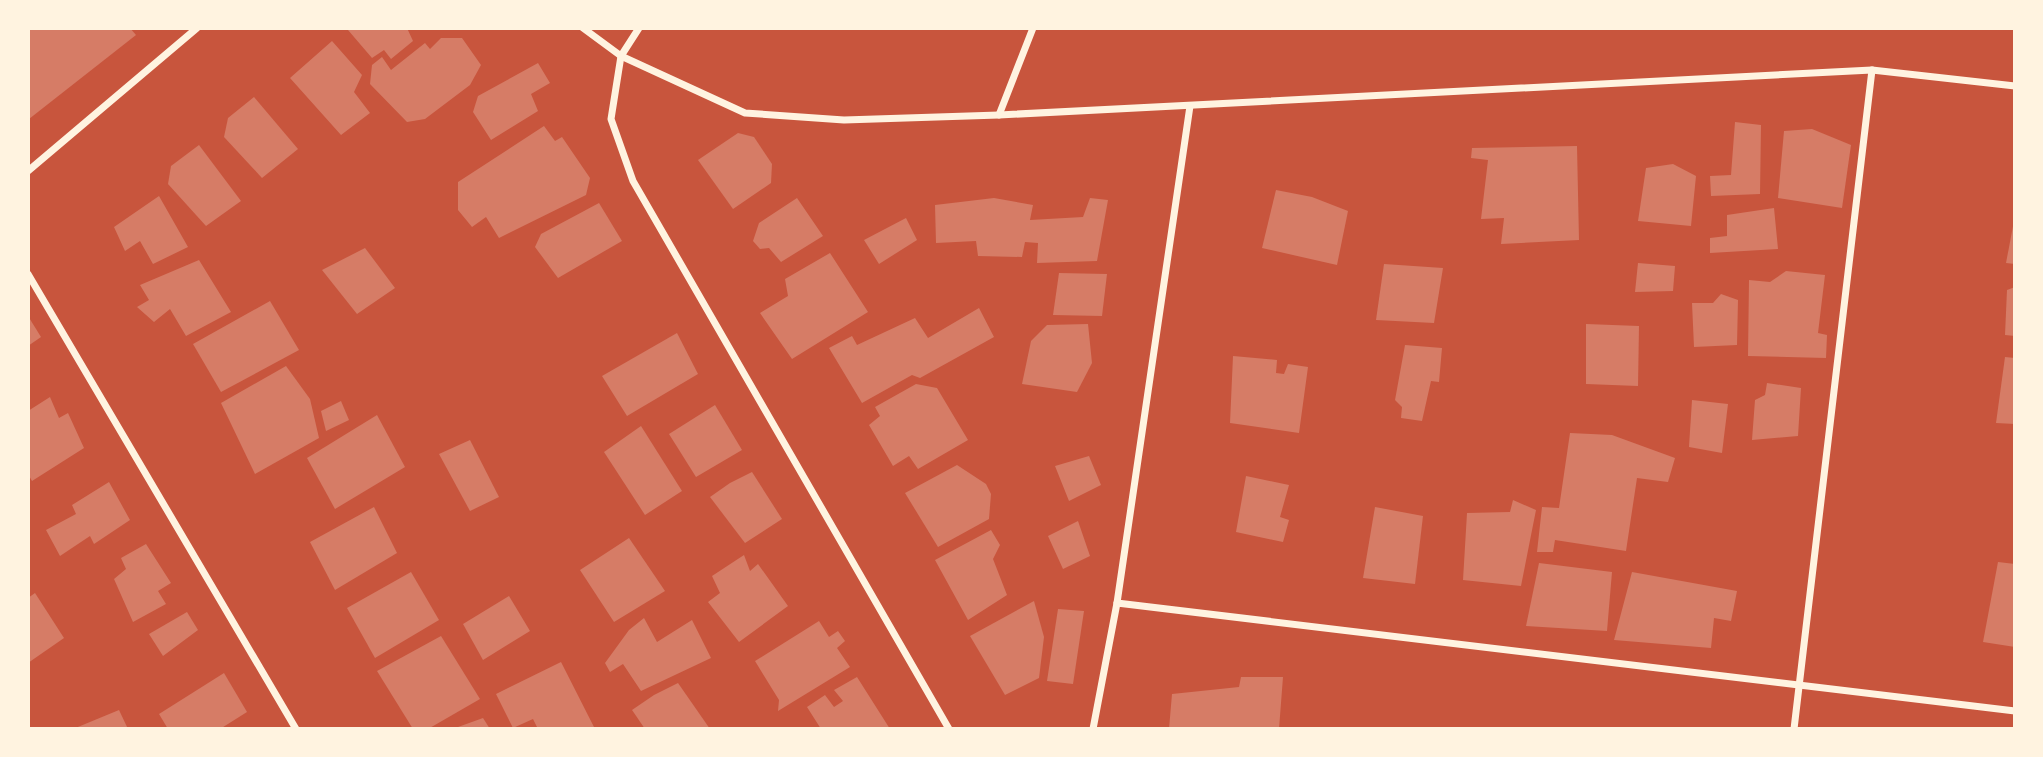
<svg xmlns="http://www.w3.org/2000/svg" width="2043" height="757" viewBox="0 0 2043 757" font-family="'Roboto Condensed',sans-serif">
  <rect width="100%" height="100%" fill="#c8553d"/>
  <g fill="#d67c66">
    <path d="M28,28H130L136,35L29,119Z"/>
    <path d="M351,28H407L413,41L391,59L384,50L372,58L348,30Z"/>
    <path d="M441,38H462L481,65L470,85L425,119L407,122L370,84L372,65L382,57L391,70L425,43L430,49Z"/>
    <path d="M332,41L362,75L354,92L370,113L341,135L290,78Z"/>
    <path d="M538,63L550,83L531,94L538,111L491,140L473,112L478,96Z"/>
    <path d="M254,97L298,149L262,178L224,137L228,118Z"/>
    <path d="M1735,122L1761,125L1760,194L1711,196L1710,176L1731,175Z"/>
    <path d="M544,126L555,141L562,137L590,178L586,195L499,238L486,217L472,227L458,210V182Z"/>
    <path d="M1812,129L1851,145L1842,208L1778,198L1784,131Z"/>
    <path d="M738,133L754,137L772,164L771,183L733,209L698,160Z"/>
    <path d="M199,145L241,201L206,226L168,184L171,166Z"/>
    <path d="M1577,146L1579,240L1501,244L1504,218L1481,219L1488,160L1471,158L1472,148Z"/>
    <path d="M1673,164L1696,176L1691,226L1638,221L1646,168Z"/>
    <path d="M1276,190L1312,197L1348,211L1337,265L1262,248Z"/>
    <path d="M159,196L188,247L153,264L140,241L125,251L114,227Z"/>
    <path d="M797,198L823,236L781,262L769,248L760,249L753,241L759,223Z"/>
    <path d="M994,198L1033,205L1030,220L1083,217L1090,198L1108,200L1097,261L1037,263L1038,243L1025,242L1022,257L978,256L976,241L936,243L935,205Z"/>
    <path d="M599,203L622,241L558,278L535,247L541,234Z"/>
    <path d="M1774,208L1778,249L1710,253V238L1727,236V215Z"/>
    <path d="M906,218L917,240L879,264L864,240Z"/>
    <path d="M2014,221H2015V264L2006,263Z"/>
    <path d="M365,248L395,288L357,314L322,270Z"/>
    <path d="M830,253L868,312L792,359L760,313L788,296L785,279Z"/>
    <path d="M199,260L231,312L186,336L170,309L154,322L137,307L149,300L140,285Z"/>
    <path d="M1638,263L1675,266L1673,291L1635,292Z"/>
    <path d="M1384,264L1443,268L1434,323L1376,320Z"/>
    <path d="M1786,271L1825,275L1818,333L1827,335L1826,358L1748,356L1749,280L1770,282Z"/>
    <path d="M1059,273L1107,274L1102,316L1053,315Z"/>
    <path d="M2015,287V336L2005,335L2007,290Z"/>
    <path d="M1721,294L1738,300L1737,345L1694,347L1692,303H1713Z"/>
    <path d="M270,301L299,350L221,392L193,344Z"/>
    <path d="M979,308L994,337L920,378L912,375L862,403L829,348L852,336L857,345L915,318L928,338Z"/>
    <path d="M28,316L41,337L28,346Z"/>
    <path d="M1088,324L1092,363L1077,392L1022,384L1031,341L1047,325Z"/>
    <path d="M1586,324L1639,326L1638,386L1586,384Z"/>
    <path d="M677,333L698,374L627,416L602,376Z"/>
    <path d="M1405,345L1442,348L1439,382L1431,381L1422,421L1401,418L1402,407L1395,400Z"/>
    <path d="M1233,356L1277,360L1276,373L1284,374L1288,364L1308,367L1299,433L1230,423Z"/>
    <path d="M2005,357L2015,358V424L1996,423Z"/>
    <path d="M286,366L310,399L319,438L255,474L221,403Z"/>
    <path d="M1767,383L1801,388L1798,436L1752,440L1755,400L1765,395Z"/>
    <path d="M916,384L937,388L968,440L918,469L909,456L893,466L869,425L880,416L875,407Z"/>
    <path d="M50,397L59,418L68,413L84,448L32,481L28,474V411Z"/>
    <path d="M1692,400L1728,404L1722,453L1689,447Z"/>
    <path d="M341,401L349,420L326,431L321,411Z"/>
    <path d="M715,405L742,450L696,477L669,434Z"/>
    <path d="M377,415L405,467L335,509L307,458Z"/>
    <path d="M641,426L682,491L645,515L604,452Z"/>
    <path d="M1570,433L1612,435L1675,458L1668,482L1637,478L1626,551L1555,540L1553,552H1537L1542,507L1559,508Z"/>
    <path d="M470,440L499,497L470,511L439,454Z"/>
    <path d="M1089,456L1101,485L1069,501L1055,466Z"/>
    <path d="M957,465L986,484L991,494L989,519L938,547L905,493Z"/>
    <path d="M752,472L782,519L745,543L710,497L730,483Z"/>
    <path d="M1246,476L1289,485L1280,517L1289,520L1283,542L1236,532Z"/>
    <path d="M109,482L130,520L94,544L90,536L60,556L46,530L76,514L72,505Z"/>
    <path d="M1513,500L1536,510L1521,586L1463,580L1467,513L1510,512Z"/>
    <path d="M374,507L397,553L335,590L310,542Z"/>
    <path d="M1375,507L1423,516L1415,584L1363,578Z"/>
    <path d="M1078,521L1090,556L1063,569L1048,536Z"/>
    <path d="M991,530L1000,545L993,559L1007,595L968,620L935,560Z"/>
    <path d="M629,538L665,591L614,622L580,570Z"/>
    <path d="M146,544L171,583L158,591L166,604L133,622L114,579L126,569L121,558Z"/>
    <path d="M744,555L750,571L758,564L788,606L739,642L708,602L720,593L712,576Z"/>
    <path d="M1998,562L2015,564V647L1983,642Z"/>
    <path d="M1539,563L1612,572L1607,631L1526,626Z"/>
    <path d="M411,572L439,620L375,658L347,608Z"/>
    <path d="M1632,572L1737,591L1731,621L1714,618L1711,648L1614,640Z"/>
    <path d="M35,593L64,638L28,663V598Z"/>
    <path d="M509,596L530,631L483,660L463,624Z"/>
    <path d="M1034,601L1044,637L1039,678L1005,695L970,636Z"/>
    <path d="M1058,609L1084,611L1073,684L1047,681Z"/>
    <path d="M187,612L198,630L163,656L149,634Z"/>
    <path d="M644,618L657,642L692,620L711,658L641,691L623,664L610,672L605,663L629,630Z"/>
    <path d="M819,621L829,637L838,631L845,641L837,648L850,667L778,711L779,700L755,661Z"/>
    <path d="M441,636L480,699L428,729H413L377,671Z"/>
    <path d="M561,662L595,729H538L533,719L513,728L496,694Z"/>
    <path d="M224,673L247,712L220,729H168L159,714Z"/>
    <path d="M857,677L890,729H821L807,707L825,695L834,707L843,701L834,690Z"/>
    <path d="M1241,677H1283L1279,729H1169L1172,694L1239,687Z"/>
    <path d="M678,683L710,729H645L632,710L654,695Z"/>
    <path d="M119,710L128,729H73Z"/>
    <path d="M483,718L490,729H453L458,727Z"/>
  </g>
  <g fill="none" stroke-linecap="round" stroke-linejoin="round">
    <g stroke="#fff3e0" stroke-width="7">
      <path d="M583,28L621,56L745,113L844,120L999,115L1872,70L2015,86"/>
      <path d="M639,28L621,56L611,119L633,181L949,729"/>
      <path d="M999,115L1033,28"/>
      <path d="M28,171L197,28"/>
      <path d="M28,274L296,729"/>
      <path d="M1117,603L2015,711"/>
      <path d="M1093,729L1117,603L1190,106"/>
      <path d="M1794,729L1872,70"/>
    </g>
  </g>
  <rect width="2043" height="757" fill="none" stroke="#fff3e0" stroke-width="60"/>
</svg>
